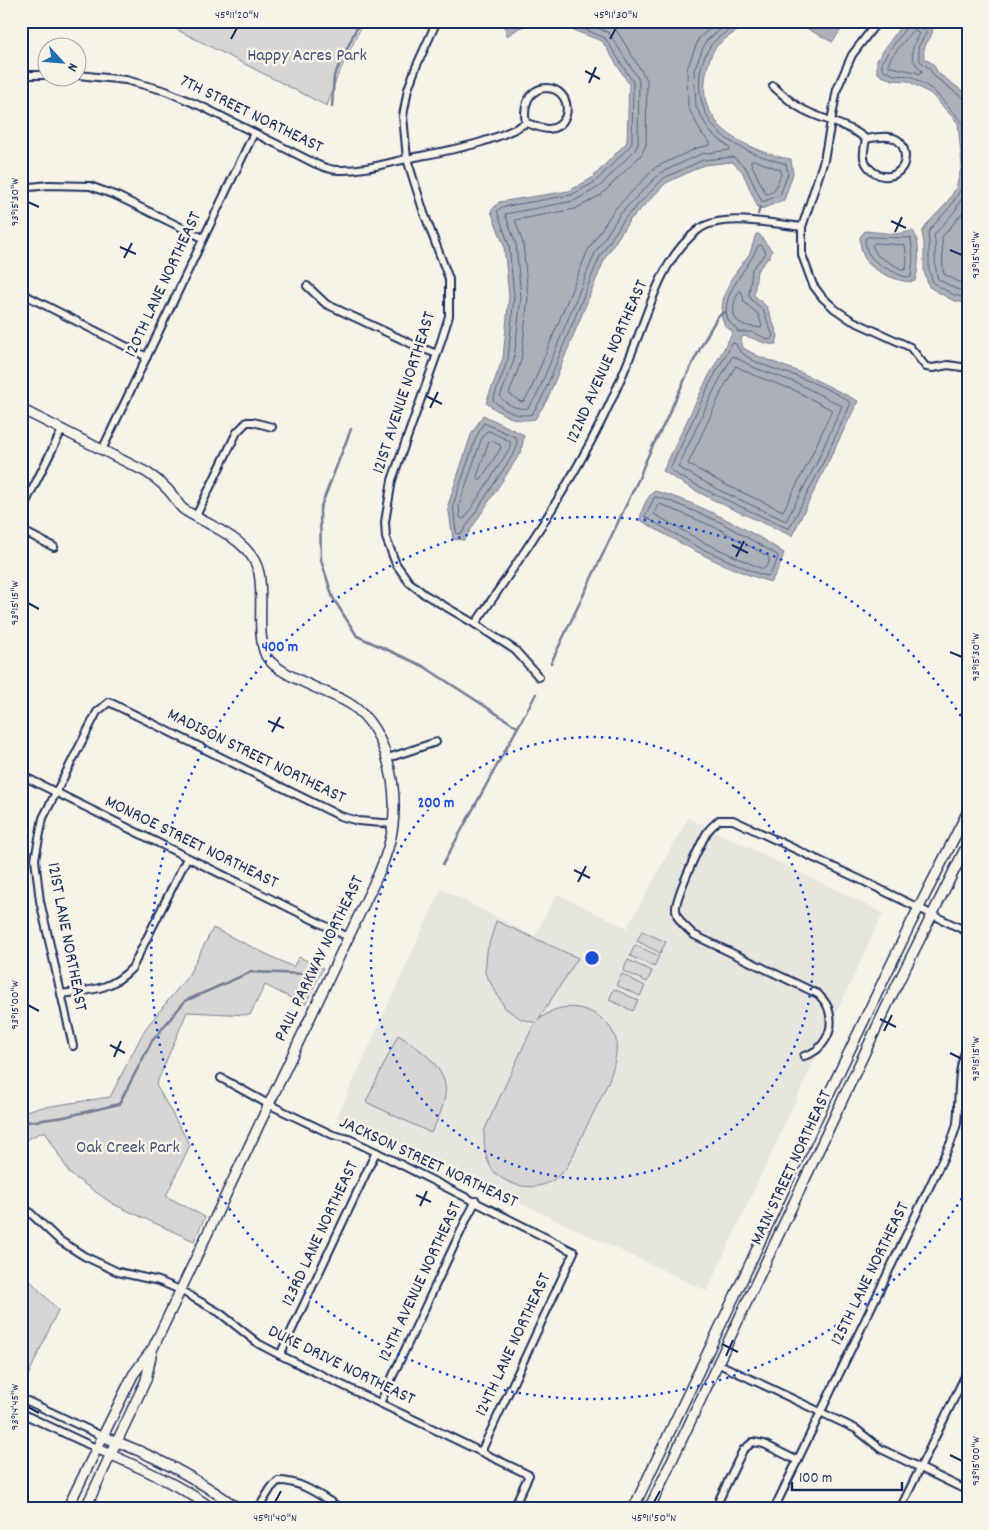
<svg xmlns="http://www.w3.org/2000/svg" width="989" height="1530" viewBox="0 0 989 1530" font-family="Dekko,sans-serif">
  <rect width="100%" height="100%" fill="#f7f3e8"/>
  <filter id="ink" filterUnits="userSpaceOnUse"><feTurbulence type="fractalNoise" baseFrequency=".02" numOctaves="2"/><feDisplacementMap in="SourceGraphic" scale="10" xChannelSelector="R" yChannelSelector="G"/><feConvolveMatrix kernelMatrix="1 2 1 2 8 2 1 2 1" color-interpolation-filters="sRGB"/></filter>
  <g filter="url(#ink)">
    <path fill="#e6e5de" d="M688,818L883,913L707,1291L337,1117L441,889L534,936L557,894L627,928Z"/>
    <g fill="#d7d6d4" stroke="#798299">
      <path d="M160,21H364L337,77L327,106Z"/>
      <path d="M496,921L578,958L538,1020C543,1017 549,1012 554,1010C578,1001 609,1015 616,1040C617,1045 616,1054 615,1059C612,1081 590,1118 580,1140C576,1148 572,1159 567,1167C564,1171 557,1177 553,1180C540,1189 522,1188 509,1182C486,1172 484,1154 484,1131L532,1028L536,1023L521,1019L505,1008L485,973L487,951Z"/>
      <path d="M213,928L293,967L299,957L323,968L305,1005L265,985L250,1015L187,1012L156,1085L190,1145L166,1196L205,1217L194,1241L113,1204L70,1174L45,1131L21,1142V1113L32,1109L110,1097L145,1029L188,976Z"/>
      <path d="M642,931L666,942L660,953L637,941Z"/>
      <path d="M635,945L659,956L654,967L630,956Z"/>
      <path d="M628,960L652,971L647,982L623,971Z"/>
      <path d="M622,974L645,986L640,996L616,985Z"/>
      <path d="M614,989L638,1000L633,1011L609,1000Z"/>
      <path d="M398,1035C418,1047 450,1069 445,1096C443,1109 437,1121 431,1133L366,1102Z"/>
      <path d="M21,1271L58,1310L21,1391Z"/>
    </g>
    <g fill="#acb0b9" stroke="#727c95">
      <path d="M503,21H760C744,27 729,34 717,46C707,56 702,88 706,102C707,108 715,120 719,125C734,142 768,156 791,159L793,174L784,200L759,210L742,171L732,162L704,165L666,183L629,221L605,258L547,400L535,419C513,423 504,415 486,403L503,358L509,296L504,246L491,211L499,202L569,191L592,178L627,142L629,84L602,41L562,26L545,23L530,24L519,28L507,36Z"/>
      <path d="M793,21H848L832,42Z"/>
      <path d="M904,21H923L933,29C931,43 922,41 924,58L933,64L938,73L968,95V304L952,300L929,287L924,271V243L922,233L926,225L946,204L956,188L962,165L958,123L931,94L908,81L893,80L881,76L877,72V60Z"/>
      <path d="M865,231L895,234L913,231C921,241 919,269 915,281C904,285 876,272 868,263C862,256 860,246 860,237Z"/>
      <path d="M756,234H759L772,251L770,256L757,271L754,295L767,307L778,336L776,344C764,346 755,337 743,336L741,339L743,348L760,357L802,373L858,401L792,536C749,516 703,498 663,471L705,383L733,332L725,326L721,315L724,295L731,279L750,253Z"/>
      <path d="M483,415L524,435L521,452L464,540L453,539L448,505L471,435Z"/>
      <path d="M655,491C694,501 751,530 784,553L779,568L771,582C727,570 679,543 640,520C641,511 647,495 655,491Z"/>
    </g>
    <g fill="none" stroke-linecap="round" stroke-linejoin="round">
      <g stroke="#556382" stroke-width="1">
        <path d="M565,21L605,38L633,82L632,142L630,146L595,182L571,195L502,207L497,211L509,245L514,296L508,359L493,400C503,410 518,418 532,414L542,398L600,256L625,218L664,178L703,160L733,157L746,168L762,202L780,195L788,174L786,164C763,157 732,148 715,128C696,106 694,69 711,45C717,37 736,25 745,21"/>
        <path d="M582,21L609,33L639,80L638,144L635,150L599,187L574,201L505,214L516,244L521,297L514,360L500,397C507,405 518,410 528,408L537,395L595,253L620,214L660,173L701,154L730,150L729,147L710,132L696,107L694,70L706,41L731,21"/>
        <path d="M602,21L611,25L617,31L647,80L646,145L641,155L601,195L575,209L515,220L523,243L528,297L521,361L509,394L521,402L524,401L530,392L588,250L614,210L656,167L697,148L710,145V142L702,134L688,107L687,69L699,38L719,21"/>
        <path d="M908,21L907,26L882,61V69L894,75L911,76L933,90L962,122L967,165L961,189L950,207L931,228L928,234L929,243V270L933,283L954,295L968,298"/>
        <path d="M920,21L921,26L927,32L918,47L920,61L929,68L935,77L963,98L968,99"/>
        <path d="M914,29L919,34C911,48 908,58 922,71L920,74C910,69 895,70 888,65L891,58Z"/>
        <path d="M754,160L781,170V174L774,191L768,194L765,193L751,163V161Z"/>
        <path d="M968,187L955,211L934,235C937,250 933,264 938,279L956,289L968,292"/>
        <path d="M968,205L960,216L942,237L943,268L944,274L959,282L968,284"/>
        <path d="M868,237L911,238L913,259L911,277C904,278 898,274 892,271C877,264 865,257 865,239Z"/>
        <path d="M875,243L905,245L907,259L906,269L903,270L878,256L872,246Z"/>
        <path d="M761,245L766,253L752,269L749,295L751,299L763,310L773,336L770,340L752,332H738C736,327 731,325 728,320C718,296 750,267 758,246Z"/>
        <path d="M740,291L742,292L744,302L758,314L762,325L761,328C746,326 731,325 734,306C735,300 736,295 740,291Z"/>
        <path d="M733,343L736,344C743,363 781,370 799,377C814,383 838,393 851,403L821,467L789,529L718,496L679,476L670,469L709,385Z"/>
        <path d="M733,356L755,368L797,383L842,406L816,464L786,521L721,491L678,467L715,388Z"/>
        <path d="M736,366L753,375L794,390L832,410L809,461L783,511L724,484L688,464L722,391Z"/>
        <path d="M484,423L517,438L516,450L462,533L458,534L456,532L453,505L476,438Z"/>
        <path d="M489,431L510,441V448L465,518L462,519L460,517L459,506L481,440L486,432Z"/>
        <path d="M492,441L500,445L501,448L481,479L479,480L477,477L488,443Z"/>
        <path d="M655,497L665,499L722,523L774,553L778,556L775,566L768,576L759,574L700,548L645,517Z"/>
        <path d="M660,504L719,529L769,557V563L765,568H760L703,542L654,514L658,505Z"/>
      </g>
      <g stroke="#727c95" stroke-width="2.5">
        <path d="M332,107L334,76L360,21"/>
        <path d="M758,214L760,207"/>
        <path d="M351,429L320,509L321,560L333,598L357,636L423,666L517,727"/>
        <path d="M551,663L640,476C646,456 657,439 666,420C682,385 698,349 718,316L725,312"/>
        <path d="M443,864L536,694"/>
        <path d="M21,1123L64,1117L119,1104L152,1041L185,1001L251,972L308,974"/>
      </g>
      <defs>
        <g id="street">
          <path d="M437,21L416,67L408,89L403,116L407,159L424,213L449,279V316L437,354L392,480L385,522L386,538L396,564L409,582L424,594L475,624L515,650L539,677"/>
          <path d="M878,21L852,55L837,89L824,160L802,227V255L813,285L822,297L835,309L851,320L910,347L926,367L933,368L948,365L968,368"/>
          <path d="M964,21L968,24"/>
          <path d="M21,75H48"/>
          <path d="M78,75L126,80L166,91L205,108L316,164C323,167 330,170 338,170C361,171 384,164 406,159C448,150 489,145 526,123C534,125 541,129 549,129C574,126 572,89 547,88C541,88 536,90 532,94C525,101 524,114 526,123"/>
          <path d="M773,86C783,95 792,104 804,110C825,121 848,124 866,139C865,145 863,152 864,158C868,174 888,183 900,170C903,167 905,161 905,156C903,132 883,136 866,139"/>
          <path d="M21,188L49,185L90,186L117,196L203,238"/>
          <path d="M307,286L326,304L414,345L437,354"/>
          <path d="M21,293L147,357"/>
          <path d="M102,450L254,133"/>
          <path d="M21,512L62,430"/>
          <path d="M196,516L237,432L247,422H253L272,427"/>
          <path d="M21,530L54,547"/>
          <path d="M475,624C521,558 567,491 603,418C616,391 628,363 639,334C653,297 665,256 698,230C721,212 774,224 802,227"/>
          <path d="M388,758L436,742"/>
          <path d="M21,775L348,937"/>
          <path d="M61,994C90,990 110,991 132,968L187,858"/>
          <path d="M73,1046L40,901L35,859L43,818L97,712L109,702L340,816L358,821L394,824"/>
          <path d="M804,1056C823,1051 835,1031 829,1011C828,1005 823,999 818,994L694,935C687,928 677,921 676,910C674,900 701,842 708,831C711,827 716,823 719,820H733L861,880L968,932"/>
          <path d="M221,1078L268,1104L333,1135L349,1139L376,1152L574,1252L481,1452"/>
          <path d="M958,1104L968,1106"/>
          <path d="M21,1200L27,1210L59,1240L84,1256L118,1272L159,1281L180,1290L220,1313L259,1344L280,1355L529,1475L513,1509"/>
          <path d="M280,1355L376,1152"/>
          <path d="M717,1363L856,1429L881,1449L968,1491"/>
          <path d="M21,1398L104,1437"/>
          <path d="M380,1403L468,1216L476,1201"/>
          <path d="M21,1413L96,1448"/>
          <path d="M258,1509L271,1488L278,1481C301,1480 322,1497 342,1509"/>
          <path d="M718,1509L719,1500L743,1450L753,1442L764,1444L798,1461"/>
          <path d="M774,1509L951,1142C953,1136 956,1129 957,1123C960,1096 956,1070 968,1045"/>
          <path d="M900,1509L968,1370"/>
        </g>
        <g id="secondary">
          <path d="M21,409L146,472C157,479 166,486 174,497C177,501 179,506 183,509C208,526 252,539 259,573C264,597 256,634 266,656C276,674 326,691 345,701C385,722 398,782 393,825C391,842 385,859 378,875L153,1348L133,1375L67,1509"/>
          <path d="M104,1437C152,1454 198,1479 239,1509"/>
          <path d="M96,1448C136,1466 177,1483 213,1509"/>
          <path d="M85,1509L146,1380L152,1351"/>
          <path d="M633,1509L748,1268L810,1133L911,923L968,811"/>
          <path d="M649,1509L892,995L968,843"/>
        </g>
      </defs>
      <use href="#street" stroke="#1b2f5e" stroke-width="10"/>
      <use href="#secondary" stroke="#1b2f5e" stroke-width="12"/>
      <use href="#street" stroke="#f7f3e8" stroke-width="6"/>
      <use href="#secondary" stroke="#f7f3e8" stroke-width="9"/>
    </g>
  </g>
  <path fill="none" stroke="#1b2f5e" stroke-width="2" d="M231,39L237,28M610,39L616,28M585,71L600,79M589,83L596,67M28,202L39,207M891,221L906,228M895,232L902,217M120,247L136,254M950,250L962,255M124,258L132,243M426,396L442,404M430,408L438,392M732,545L748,553M736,557L744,541M28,603L39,609M950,652L962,657M268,721L284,728M272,732L280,717M574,870L590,878M578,882L586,866M28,1005L39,1011M880,1019L896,1027M884,1031L892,1015M110,1045L125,1053M950,1053L962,1059M114,1057L121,1041M416,1195L431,1202M420,1206L427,1191M722,1344L738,1352M726,1356L733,1340M28,1407L39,1413M950,1455L962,1461M275,1502L281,1491M654,1502L660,1491"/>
  <g fill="none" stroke="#1d4ed8" stroke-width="2.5" stroke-dasharray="2.5 5">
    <circle cx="592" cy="958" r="221"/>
    <path d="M966 1192A441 441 0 1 1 966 724"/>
  </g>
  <g text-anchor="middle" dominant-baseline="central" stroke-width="5" stroke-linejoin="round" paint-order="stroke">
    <g font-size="18" fill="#415076" stroke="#f7f3e8">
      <text x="307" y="56">Happy Acres Park</text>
      <text x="128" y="1148">Oak Creek Park</text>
    </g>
    <g font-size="18" fill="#1b2f5e" stroke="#f7f3e8">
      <text transform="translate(251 115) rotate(26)">7TH STREET NORTHEAST</text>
      <text transform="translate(164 285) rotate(-65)">120TH LANE NORTHEAST</text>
      <text transform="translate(608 362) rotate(-66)">122ND AVENUE NORTHEAST</text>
      <text transform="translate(405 393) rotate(-72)">121ST AVENUE NORTHEAST</text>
      <text transform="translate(256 757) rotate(26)">MADISON STREET NORTHEAST</text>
      <text transform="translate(191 843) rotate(26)">MONROE STREET NORTHEAST</text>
      <text transform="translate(66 937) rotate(79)">121ST LANE NORTHEAST</text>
      <text transform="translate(320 959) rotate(-64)">PAUL PARKWAY NORTHEAST</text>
      <text transform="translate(428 1163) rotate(25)">JACKSON STREET NORTHEAST</text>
      <text transform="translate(792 1168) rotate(-65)">MAIN STREET NORTHEAST</text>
      <text transform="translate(321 1234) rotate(-65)">123RD LANE NORTHEAST</text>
      <text transform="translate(871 1274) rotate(-64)">125TH LANE NORTHEAST</text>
      <text transform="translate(421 1282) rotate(-65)">124TH AVENUE NORTHEAST</text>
      <text transform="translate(514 1345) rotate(-65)">124TH LANE NORTHEAST</text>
      <text transform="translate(341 1366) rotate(26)">DUKE DRIVE NORTHEAST</text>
    </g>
  </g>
  <circle cx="592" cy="958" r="8" fill="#1d4ed8" stroke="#f7f3e8" stroke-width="2.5"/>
  <g font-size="15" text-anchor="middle" font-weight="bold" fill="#1d4ed8" stroke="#f7f3e8" stroke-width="5" stroke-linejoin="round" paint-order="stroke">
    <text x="280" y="651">400 m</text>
    <text x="436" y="807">200 m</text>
  </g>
  <rect width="989" height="1530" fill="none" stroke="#f7f3e8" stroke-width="55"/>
  <g transform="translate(62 62) rotate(116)"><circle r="24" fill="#f7f3e8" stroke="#9fa5b1"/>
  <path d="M0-4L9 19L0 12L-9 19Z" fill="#1f6fb2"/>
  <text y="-8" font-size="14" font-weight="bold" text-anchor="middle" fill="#1b2f5e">N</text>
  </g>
  <path d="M792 1482v8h110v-8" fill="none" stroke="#1b2f5e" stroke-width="2.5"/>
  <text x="799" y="1482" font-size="15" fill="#1b2f5e" stroke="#f7f3e8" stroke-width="4" paint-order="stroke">100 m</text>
  <rect x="28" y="28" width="934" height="1474" fill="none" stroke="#1b2f5e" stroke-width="2"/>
  <g font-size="12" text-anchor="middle" fill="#1b2f5e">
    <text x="237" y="18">45°11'20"N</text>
    <text x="616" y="18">45°11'30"N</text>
    <text transform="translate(14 202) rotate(-90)" y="4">93°15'30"W</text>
    <text transform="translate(975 255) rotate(-90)" y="4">93°15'45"W</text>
    <text transform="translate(14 603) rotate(-90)" y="4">93°15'15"W</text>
    <text transform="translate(975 657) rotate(-90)" y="4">93°15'30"W</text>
    <text transform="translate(14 1005) rotate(-90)" y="4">93°15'00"W</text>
    <text transform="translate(975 1059) rotate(-90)" y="4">93°15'15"W</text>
    <text transform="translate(14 1407) rotate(-90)" y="4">93°14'45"W</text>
    <text transform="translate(975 1461) rotate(-90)" y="4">93°15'00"W</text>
    <text x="275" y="1521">45°11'40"N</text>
    <text x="654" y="1521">45°11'50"N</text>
  </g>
</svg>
